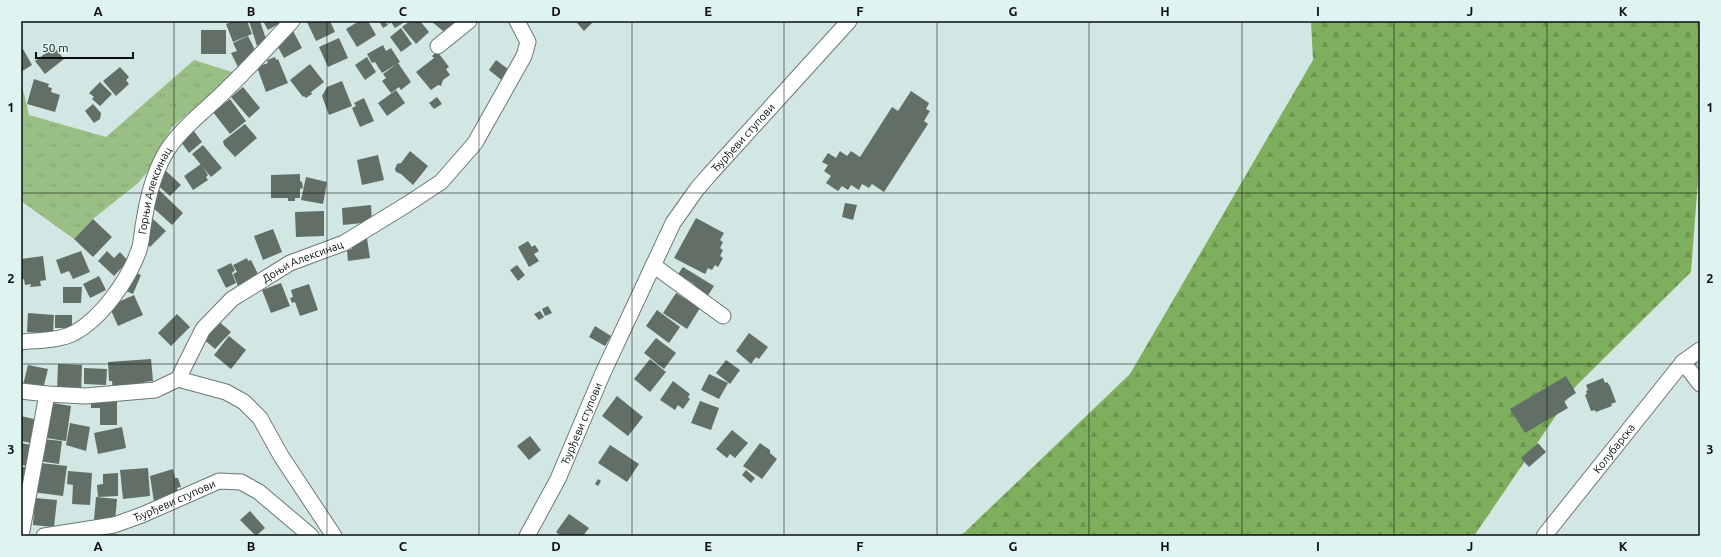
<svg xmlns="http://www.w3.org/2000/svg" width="1721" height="557" viewBox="0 0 1721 557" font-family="Ubuntu,sans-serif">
  <defs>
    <pattern id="grass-tufts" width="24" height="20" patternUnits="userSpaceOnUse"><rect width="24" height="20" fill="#9abf84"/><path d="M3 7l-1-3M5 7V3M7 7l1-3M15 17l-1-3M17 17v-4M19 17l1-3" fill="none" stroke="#83a371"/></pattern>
    <pattern id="forest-firs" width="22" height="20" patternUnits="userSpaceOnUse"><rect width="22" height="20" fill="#7daf5c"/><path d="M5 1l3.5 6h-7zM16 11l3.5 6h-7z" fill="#6b954f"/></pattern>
  </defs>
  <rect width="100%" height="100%" fill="#d2e6e3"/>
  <path fill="url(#grass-tufts)" d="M194,60L235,73L172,127L151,168L138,183L93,219L74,239L21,201V81L29,115L106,137Z"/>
  <path fill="url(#forest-firs)" d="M1311,21H1700V154L1691,272L1576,386L1474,536H957L964,533L1130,374L1313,60Z"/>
  <g fill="#616f67">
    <path d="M234,21H247L252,34L233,42L226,24Z"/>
    <path d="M249,21H260L268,45L258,49Z"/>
    <path d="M263,21H284L268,30Z"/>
    <path d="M330,21L335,32L316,41L307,22Z"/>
    <path d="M359,21H368L376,35L357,47L346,29Z"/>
    <path d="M379,21H385L388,25L383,28Z"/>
    <path d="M387,21H406L395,28L391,22L389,24Z"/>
    <path d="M410,21H420L429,32L416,44L402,27Z"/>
    <path d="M431,21H461L449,36Z"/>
    <path d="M580,21H590L592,23L584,31L577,23Z"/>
    <path d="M401,28L412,44L401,52L390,37Z"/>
    <rect x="201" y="30" width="25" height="24"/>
    <path d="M293,31L302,48L284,58L274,40Z"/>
    <path d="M248,36L257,54L239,69L231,53L237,51L233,43Z"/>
    <path d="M339,38L348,58L328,67L319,47Z"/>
    <path d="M383,45L386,51L391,48L400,62L382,73L375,62L372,63L367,54Z"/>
    <path d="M54,47L64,59L45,74L35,61Z"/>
    <path d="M23,49L32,65L21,72V50Z"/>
    <path d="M437,51L449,67L446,69L450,75L443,80L441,86L438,85L431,90L416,72L434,58L432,56Z"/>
    <path d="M275,57L276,60L278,59L288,83L266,92L257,67L268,63L267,60Z"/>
    <path d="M367,57L376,72L365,80L355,65Z"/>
    <path d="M496,60L512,72L504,82L489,70Z"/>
    <path d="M398,63L411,82L401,90L399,87L391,93L382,81L386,78L383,74Z"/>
    <path d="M310,64L324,82L311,92L312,94L306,98L304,96L303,97L290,80Z"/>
    <path d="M120,67L129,77L126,80L129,84L116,96L103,81Z"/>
    <path d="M34,79L49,84L48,87L52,88L51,92L60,95L55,112L27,104Z"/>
    <path d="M342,81L352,106L329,115L322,96L327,87Z"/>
    <path d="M100,82L112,94L100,106L92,99L94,97L89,93Z"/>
    <path d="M243,87L260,108L249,118L231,97Z"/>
    <path d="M396,90L405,103L387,116L378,103Z"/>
    <path d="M911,91L929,103L926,109L930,111L924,121L928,124L884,192L872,184L869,188L862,184L859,190L851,185L848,190L842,186L838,191L826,183L831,176L824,171L828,165L822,162L828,153L836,158L840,151L847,156L851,151L860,157L892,107L898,111Z"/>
    <path d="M437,97L442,104L434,109L429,103Z"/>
    <path d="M364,98L374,121L360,127L352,108L356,106L354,103Z"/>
    <path d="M230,99L246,121L230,134L213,112Z"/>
    <path d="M93,104L101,113L100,119L94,123L85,111Z"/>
    <path d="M245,124L257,138L235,157L224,145L223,141Z"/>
    <path d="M191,127L202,142L189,153L181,142Z"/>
    <path d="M203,145L222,168L211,177L192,154Z"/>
    <path d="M410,151L428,166L413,185L401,174L396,172L395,169L397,164L401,163Z"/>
    <path d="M378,155L384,180L362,185L357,160Z"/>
    <path d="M201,164L208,175L206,177L208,180L193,190L184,176Z"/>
    <path d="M165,170L181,185L170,196L154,182Z"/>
    <path d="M300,174V181L302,182L303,188L300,189V198H295V201H288V198H271V175Z"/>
    <path d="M306,177L327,182L323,204L301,200Z"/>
    <path d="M159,190L183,213L172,225L149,204L152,191Z"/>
    <path d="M845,203L857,205L853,220L842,217Z"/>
    <path d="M371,205L372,222L343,225L342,208Z"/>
    <path d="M324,211V236L296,237L295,212Z"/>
    <path d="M696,218L724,233L720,240L723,242L720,248L723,250L720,256L723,258L718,267L715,265L712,270L708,268L705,274L674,258Z"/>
    <path d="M93,219L112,237L93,257L74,239Z"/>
    <path d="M153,219L166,231L150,247L142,239L144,228Z"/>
    <path d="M273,229L282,252L263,260L254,236Z"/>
    <path d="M367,238L370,258L348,261L347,250L352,249L351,245L356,240Z"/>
    <path d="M528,241L532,247L535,245L539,251L534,254L539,261L529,267L518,247Z"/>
    <path d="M81,251L90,272L73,279L69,271L61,274L56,260Z"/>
    <path d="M107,251L114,258L120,252L128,261L114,276L98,261Z"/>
    <path d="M43,256L46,280L40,281L41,286L30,287L31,284L25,285L24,279L21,280V259Z"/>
    <path d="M247,258L248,261L251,260L259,276L238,286L233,274L237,272L233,265Z"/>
    <path d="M231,263L235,270L232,273L231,271L236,283L226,288L217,270Z"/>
    <path d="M517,265L525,275L518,281L510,270Z"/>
    <path d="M683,267L714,286L707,297L692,287L694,284L678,274Z"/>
    <path d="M130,270L141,275L133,294L122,289Z"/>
    <path d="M99,276L106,290L90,298L83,284Z"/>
    <path d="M281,283L290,306L271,313L262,290Z"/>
    <path d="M309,284L318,310L300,316L295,302L292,303L290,298L293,297L291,290Z"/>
    <path d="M63,287H82L81,303H63Z"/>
    <path d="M676,293L700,308L687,329L663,313Z"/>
    <path d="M134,295L143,315L118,326L109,306Z"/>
    <path d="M548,306L552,313L545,316L542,309Z"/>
    <path d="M657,310L680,327L669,343L646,326Z"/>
    <path d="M540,311L544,317L539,320L534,314Z"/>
    <path d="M28,313L54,315L53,334L27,332Z"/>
    <path d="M177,314L190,327L171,346L158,333Z"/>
    <rect x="55" y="315" width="17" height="13"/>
    <path d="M216,319L231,332L215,349L201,337Z"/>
    <path d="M595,326L611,336L605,346L589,337Z"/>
    <path d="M749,333L768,347L759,359L756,357L751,364L736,351Z"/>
    <path d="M229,336L246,350L231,369L214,355Z"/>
    <path d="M656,338L676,353L664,369L644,353Z"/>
    <path d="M21,348L23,349L22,364H21Z"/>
    <path d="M151,359L153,381L144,382L145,389L113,391L112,381H109L108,362Z"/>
    <path d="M650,359L666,372L650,392L634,379Z"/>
    <path d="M726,360L740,370L730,384L716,373Z"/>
    <path d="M58,364L82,365L81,392L57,391Z"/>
    <path d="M28,365L48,369L42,393L22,389Z"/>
    <path d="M84,368L107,369L106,385L84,384Z"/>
    <path d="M709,374L728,383L719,399L701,390Z"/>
    <path d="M1566,376L1576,393L1564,401L1568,408L1525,433L1510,409Z"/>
    <path d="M1603,378L1605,383L1607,382L1610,386L1616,402L1611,404L1612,406L1596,412L1595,410L1591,411L1585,395L1587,394L1586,391L1588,390L1586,385Z"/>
    <path d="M673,381L690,394L688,397L690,399L683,409L678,405L675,410L660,400Z"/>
    <path d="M91,395L117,396V425H100V408H91Z"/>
    <path d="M617,396L643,417L628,436L602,416Z"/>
    <path d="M700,401L719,408L711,430L691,423Z"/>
    <path d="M47,402L71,406L66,441L46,438Z"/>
    <path d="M21,416L38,420L31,443L21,441Z"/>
    <path d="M70,423L90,427L86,451L66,445Z"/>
    <path d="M122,427L126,448L98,454L94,433Z"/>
    <path d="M732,430L748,443L735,458L730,454L727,458L716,449Z"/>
    <path d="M530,436L541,450L529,460L517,446Z"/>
    <path d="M42,439L62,441L59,464L39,461Z"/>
    <path d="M21,443L31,445L27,466L21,465Z"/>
    <path d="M760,443L770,450V453L777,459L762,479L743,466Z"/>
    <path d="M1538,443L1546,452L1529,467L1521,458Z"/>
    <path d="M610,445L639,464L627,482L598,463Z"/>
    <path d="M41,463L67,466L63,496L32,492L34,477H40Z"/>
    <path d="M21,467H26L21,503Z"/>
    <path d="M148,468L150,496L123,499L120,470Z"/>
    <path d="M173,469L175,478H178L181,487L177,488L179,494L154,502L150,476Z"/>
    <path d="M746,470L755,478L751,483L742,475Z"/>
    <path d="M68,471L92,473L90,505L72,504L73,485L67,484Z"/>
    <path d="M118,473V496L98,497L97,485L103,484V474Z"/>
    <path d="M598,479L601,481L598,486L595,484Z"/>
    <path d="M96,497L117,499L115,522L94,520Z"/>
    <path d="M35,498L57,500L54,527L33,525Z"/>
    <path d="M250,511L265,528L256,536L240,520Z"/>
    <path d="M569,514L589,528L583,536H561L556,532Z"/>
  </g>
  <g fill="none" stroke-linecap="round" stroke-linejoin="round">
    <defs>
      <g id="street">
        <path d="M438,46L469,21"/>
        <path d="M653,265L723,316"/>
        <path id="s1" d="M21,342C39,340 58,341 74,333C102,318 129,279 139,250C142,241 142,230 144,221C148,195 154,171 168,149C184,125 209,108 229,87C251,66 271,43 292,21"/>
        <path d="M1683,362L1700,384"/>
        <path d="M178,379L226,392L244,402L260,418L281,456L334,536"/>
        <path id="s2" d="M21,391L47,394L85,396L155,390L178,379L203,329L232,299L290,263L344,243L406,205L441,182L475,143L524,56L528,42L517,21"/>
        <path d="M21,536L47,394"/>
        <path id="s3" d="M44,536L114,525L142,515L219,481L241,482L259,492L311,536"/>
        <path id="s4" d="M527,536L558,479L602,375L673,223L697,189L710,174L849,21"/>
        <path id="s5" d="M1544,536L1683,362L1700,350"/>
      </g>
    </defs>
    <use href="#street" stroke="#687977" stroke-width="17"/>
    <use href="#street" stroke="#fff" stroke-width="15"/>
  </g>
  <path fill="none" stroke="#090f0f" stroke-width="1" stroke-opacity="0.55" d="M174,21V536M327,21V536M479,21V536M632,21V536M784,21V536M937,21V536M1089,21V536M1242,21V536M1394,21V536M1547,21V536M21,193H1700M21,364H1700"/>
  <g text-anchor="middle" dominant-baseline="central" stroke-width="3" stroke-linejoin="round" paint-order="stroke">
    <g font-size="11" fill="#090f0f" stroke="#dff3f0">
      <text stroke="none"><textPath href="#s4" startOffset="456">Ђурђеви ступови</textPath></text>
      <text stroke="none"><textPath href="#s1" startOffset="223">Горњи Алексинац</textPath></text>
      <text stroke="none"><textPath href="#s2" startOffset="338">Доњи Алексинац</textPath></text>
      <text stroke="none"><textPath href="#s4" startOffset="125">Ђурђеви ступови</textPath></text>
      <text stroke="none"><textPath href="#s5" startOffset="112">Колубарска</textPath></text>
      <text stroke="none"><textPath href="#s3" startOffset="136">Ђурђеви ступови</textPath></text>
    </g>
  </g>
  <rect width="1721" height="557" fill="none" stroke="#dff3f0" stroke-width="44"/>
  <path d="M36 52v6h97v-6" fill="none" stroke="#090f0f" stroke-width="2"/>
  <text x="42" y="52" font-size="12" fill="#090f0f" stroke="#dff3f0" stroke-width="3" paint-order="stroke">50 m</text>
  <rect x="22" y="22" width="1677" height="513" fill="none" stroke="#090f0f" stroke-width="1.5"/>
  <g font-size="13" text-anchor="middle" font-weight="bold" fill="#090f0f">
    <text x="98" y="16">A</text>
    <text x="251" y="16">B</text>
    <text x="403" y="16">C</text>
    <text x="556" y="16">D</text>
    <text x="708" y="16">E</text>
    <text x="860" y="16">F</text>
    <text x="1013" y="16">G</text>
    <text x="1165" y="16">H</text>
    <text x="1318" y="16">I</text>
    <text x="1470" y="16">J</text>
    <text x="1623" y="16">K</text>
    <text x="11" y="112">1</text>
    <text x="1710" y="112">1</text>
    <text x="11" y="283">2</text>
    <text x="1710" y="283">2</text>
    <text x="11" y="454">3</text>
    <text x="1710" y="454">3</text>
    <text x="98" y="551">A</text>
    <text x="251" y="551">B</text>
    <text x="403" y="551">C</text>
    <text x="556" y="551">D</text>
    <text x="708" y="551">E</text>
    <text x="860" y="551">F</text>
    <text x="1013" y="551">G</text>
    <text x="1165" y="551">H</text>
    <text x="1318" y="551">I</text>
    <text x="1470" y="551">J</text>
    <text x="1623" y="551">K</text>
  </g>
</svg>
